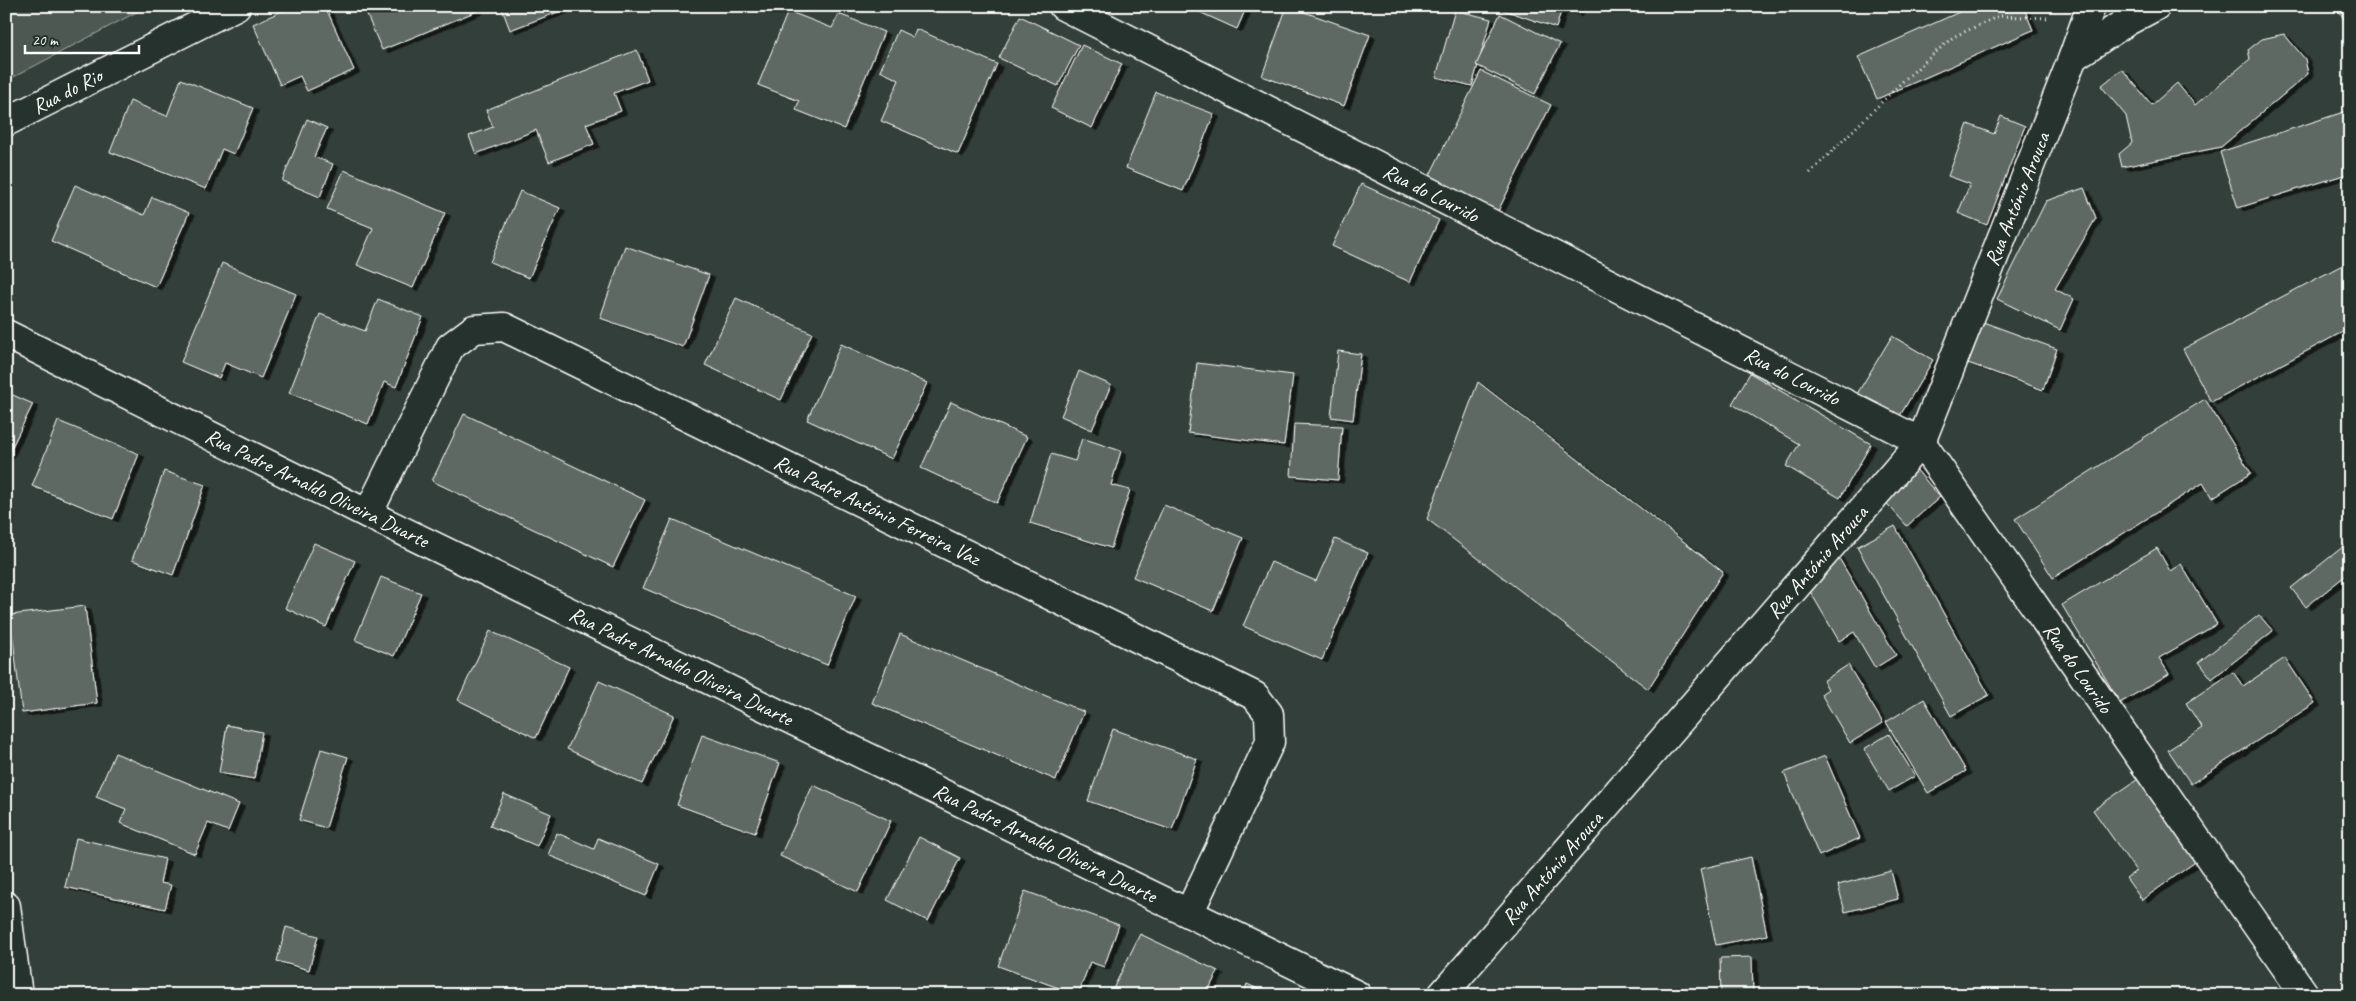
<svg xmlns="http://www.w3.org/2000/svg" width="2356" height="1001" viewBox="0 0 2356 1001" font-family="Caveat,sans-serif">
  <defs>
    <filter id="shadow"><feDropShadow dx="5.5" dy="3" stdDeviation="0" flood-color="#0009"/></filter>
  </defs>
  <rect width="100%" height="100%" fill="#333f3a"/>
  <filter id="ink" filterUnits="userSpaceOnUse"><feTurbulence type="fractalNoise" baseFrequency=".02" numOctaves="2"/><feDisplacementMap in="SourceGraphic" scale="10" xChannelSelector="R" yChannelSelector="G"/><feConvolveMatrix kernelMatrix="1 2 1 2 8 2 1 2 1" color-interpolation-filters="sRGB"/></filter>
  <g filter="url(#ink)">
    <path fill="#4d5853" stroke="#a6aca9" d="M6,6H148L6,81Z"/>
    <g fill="#5f6964" stroke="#fff" filter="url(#shadow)">
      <path d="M293,6H325L354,70L307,91L300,76L280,85L253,24Z"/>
      <path d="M363,6H475L477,11L382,50Z"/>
      <path d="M501,6H574L510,30Z"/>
      <path d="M1186,6H1247L1237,29Z"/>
      <path d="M1287,6L1370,35L1344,106L1262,76Z"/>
      <path d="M1492,6H1580L1577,13L1562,8L1556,28Z"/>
      <path d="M1973,6H2023L2033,30L1877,99L1858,57Z"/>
      <path d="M2337,6H2350V27L2348,28Z"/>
      <path d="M1455,10L1491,19L1472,86L1436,77Z"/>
      <path d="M788,11L832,28L839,14L884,32L844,129L796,110L799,101L758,85Z"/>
      <path d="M1500,14L1560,44L1535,94L1476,65Z"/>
      <path d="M1020,16L1079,45L1058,86L999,58Z"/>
      <path d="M916,29L997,64L958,154L881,121L899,80L880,71L898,30L913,37Z"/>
      <path d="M2284,34L2305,59L2308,74L2221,147L2122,167L2119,154L2132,143L2126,116L2101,86L2122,69L2152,105L2177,83L2195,105L2250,59L2248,50L2262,39Z"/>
      <path d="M1082,45L1122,64L1092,128L1051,108Z"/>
      <path d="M637,50L648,80L614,93L621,111L586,124L594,144L549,162L536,130L476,154L469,136L493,127L486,110Z"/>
      <path d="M1481,71L1551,105L1498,211L1429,177Z"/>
      <path d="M181,79L253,108L234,154L222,149L206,189L110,152L130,101L167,116Z"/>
      <path d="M1156,92L1214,114L1183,191L1126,168Z"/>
      <path d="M2350,110V173L2238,208L2220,152Z"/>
      <path d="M2001,116L2025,126L1987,225L1958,213L1970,184L1948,176L1968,124L1994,134Z"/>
      <path d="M307,119L327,128L314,157L333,164L320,197L282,181Z"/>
      <path d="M344,170L445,213L413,288L357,265L373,228L327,209Z"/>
      <path d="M1361,184L1439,220L1410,282L1332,246Z"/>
      <path d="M75,185L144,215L152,197L189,213L156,287L51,241Z"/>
      <path d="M2084,188L2096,218L2055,289L2074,299L2060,330L1997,299L2046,201Z"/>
      <path d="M520,191L560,208L529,278L490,262Z"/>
      <path d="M625,246L709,275L683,347L600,318Z"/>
      <path d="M2350,261V328L2211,402L2183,349Z"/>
      <path d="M222,263L296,294L261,378L225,363L219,378L181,362Z"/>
      <path d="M736,298L812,333L781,400L705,365Z"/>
      <path d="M378,299L423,317L396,387L384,382L368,424L289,393L320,314L365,331Z"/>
      <path d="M1983,322L2057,349L2043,390L1968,363Z"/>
      <path d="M1892,336L1933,360L1898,419L1857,394Z"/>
      <path d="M841,344L927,383L892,459L807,420Z"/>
      <path d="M1338,351L1361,354L1353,420L1331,417Z"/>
      <path d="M1197,363L1293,375L1284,445L1188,433Z"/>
      <path d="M1079,371L1111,385L1092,430L1061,416Z"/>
      <path d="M1750,373L1871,444L1840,498L1786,466L1799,444L1732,404Z"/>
      <path d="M1478,382L1723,572L1648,689L1427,519Z"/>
      <path d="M6,392L33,404L6,459Z"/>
      <path d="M2205,399L2251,473L2212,498L2203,483L2053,578L2015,519Z"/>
      <path d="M951,402L1027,437L997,503L921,468Z"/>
      <path d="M464,414L645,500L613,567L432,481Z"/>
      <path d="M58,421L139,454L113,519L32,486Z"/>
      <path d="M1294,424L1342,426L1338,480L1291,476Z"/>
      <path d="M1082,438L1121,451L1111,485L1130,490L1111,548L1030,523L1051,454L1075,461Z"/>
      <path d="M1908,460L1940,497L1907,526L1874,489Z"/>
      <path d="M164,471L205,485L173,575L132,560Z"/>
      <path d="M1164,505L1243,538L1213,611L1133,577Z"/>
      <path d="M672,519L856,596L827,665L643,588Z"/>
      <path d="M1895,526L1989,695L1951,716L1857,547Z"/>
      <path d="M1335,539L1368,553L1322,660L1243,626L1271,562L1316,581Z"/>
      <path d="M2349,542L2350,572L2306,607L2291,588Z"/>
      <path d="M314,543L355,561L326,627L285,608Z"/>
      <path d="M1833,548L1896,655L1875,668L1854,632L1839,641L1797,569Z"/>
      <path d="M2157,548L2170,571L2181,564L2217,624L2159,658L2169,674L2120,703L2062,605Z"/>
      <path d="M381,577L421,593L394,656L355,640Z"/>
      <path d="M85,606L97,703L22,713L10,615Z"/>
      <path d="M2259,615L2273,631L2212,679L2199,662Z"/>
      <path d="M490,631L569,667L536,738L458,700Z"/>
      <path d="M900,634L1084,712L1056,780L872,703Z"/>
      <path d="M2285,658L2315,703L2191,784L2168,750L2202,728L2186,703L2233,672L2243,686Z"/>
      <path d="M1848,665L1883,723L1850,743L1821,694L1828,689L1823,681Z"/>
      <path d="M599,681L674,715L642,784L567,749Z"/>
      <path d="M1924,699L1966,771L1928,793L1886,722Z"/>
      <path d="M227,725L262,732L254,779L219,773Z"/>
      <path d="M1113,729L1197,759L1172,830L1088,801Z"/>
      <path d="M1889,734L1915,776L1889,791L1864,749Z"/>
      <path d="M702,735L780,763L755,833L677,805Z"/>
      <path d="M321,749L348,757L326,828L299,820Z"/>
      <path d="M115,753L239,804L228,831L208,823L195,854L120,823L126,809L96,797Z"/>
      <path d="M1825,756L1860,838L1819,856L1784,773Z"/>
      <path d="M2141,777L2198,860L2142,900L2126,878L2136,871L2093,810Z"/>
      <path d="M813,785L891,821L858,892L780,856Z"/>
      <path d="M504,794L551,814L537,846L490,826Z"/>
      <path d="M557,833L594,849L598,838L659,864L646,896L548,855Z"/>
      <path d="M919,837L960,858L928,921L887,900Z"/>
      <path d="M76,838L165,859L160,883L171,885L165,909L65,887Z"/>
      <path d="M1751,857L1767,935L1716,945L1700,869Z"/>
      <path d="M1891,871L1898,899L1845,912L1838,885Z"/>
      <path d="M1025,891L1119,925L1104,967L1090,962L1078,995L998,966Z"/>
      <path d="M286,927L318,936L309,970L277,961Z"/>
      <path d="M1140,934L1218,971L1206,995H1110Z"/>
      <path d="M1752,957L1753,995H1721L1720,958Z"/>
      <path d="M1247,984L1271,995H1243Z"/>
    </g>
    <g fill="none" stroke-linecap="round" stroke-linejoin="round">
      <defs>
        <g id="minor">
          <path d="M1063,6L1921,442L2305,995"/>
          <path d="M2073,57L2126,22L2156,6"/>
          <path d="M6,122L236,6"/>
          <path d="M6,334L368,514L1357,995"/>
          <path d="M368,514L450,347L474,329L504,327L1255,696L1269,714L1270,742L1189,913"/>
          <path d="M6,906L18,995"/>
          <path d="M1442,995L1921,442L2073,57L2091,6"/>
        </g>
      </defs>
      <use href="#minor" stroke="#fff" stroke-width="31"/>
      <path stroke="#fff" stroke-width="3" stroke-dasharray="1 4" stroke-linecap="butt" d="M1810,173L1903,81L1953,37L1999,16L2050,18"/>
      <use href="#minor" stroke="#26332d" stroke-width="28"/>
    </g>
  </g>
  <g text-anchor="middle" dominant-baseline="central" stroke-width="5" stroke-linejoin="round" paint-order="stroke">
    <g font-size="21" fill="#fff" stroke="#26332d">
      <text transform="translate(67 91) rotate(-27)">Rua do Rio</text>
      <text transform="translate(1431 193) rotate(27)">Rua do Lourido</text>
      <text transform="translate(2017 199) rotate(-68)">Rua António Arouca</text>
      <text transform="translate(1792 376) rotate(27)">Rua do Lourido</text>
      <text transform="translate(317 488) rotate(26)">Rua Padre Arnaldo Oliveira Duarte</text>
      <text transform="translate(877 510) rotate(26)">Rua Padre António Ferreira Vaz</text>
      <text transform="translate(1817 562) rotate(-49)">Rua António Arouca</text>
      <text transform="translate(681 666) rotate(26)">Rua Padre Arnaldo Oliveira Duarte</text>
      <text transform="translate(2078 668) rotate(55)">Rua do Lourido</text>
      <text transform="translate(1045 843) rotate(26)">Rua Padre Arnaldo Oliveira Duarte</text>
      <text transform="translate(1552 868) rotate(-49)">Rua António Arouca</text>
    </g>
  </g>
  <rect width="2356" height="1001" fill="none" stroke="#26332d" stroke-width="25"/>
  <rect x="12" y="12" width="2331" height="976" fill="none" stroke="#fff" stroke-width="2" filter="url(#ink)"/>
  <path d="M25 45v8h114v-8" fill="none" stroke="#ffffff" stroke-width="2.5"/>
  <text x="32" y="45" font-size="15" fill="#ffffff" stroke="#26332d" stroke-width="4" paint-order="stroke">20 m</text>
</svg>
